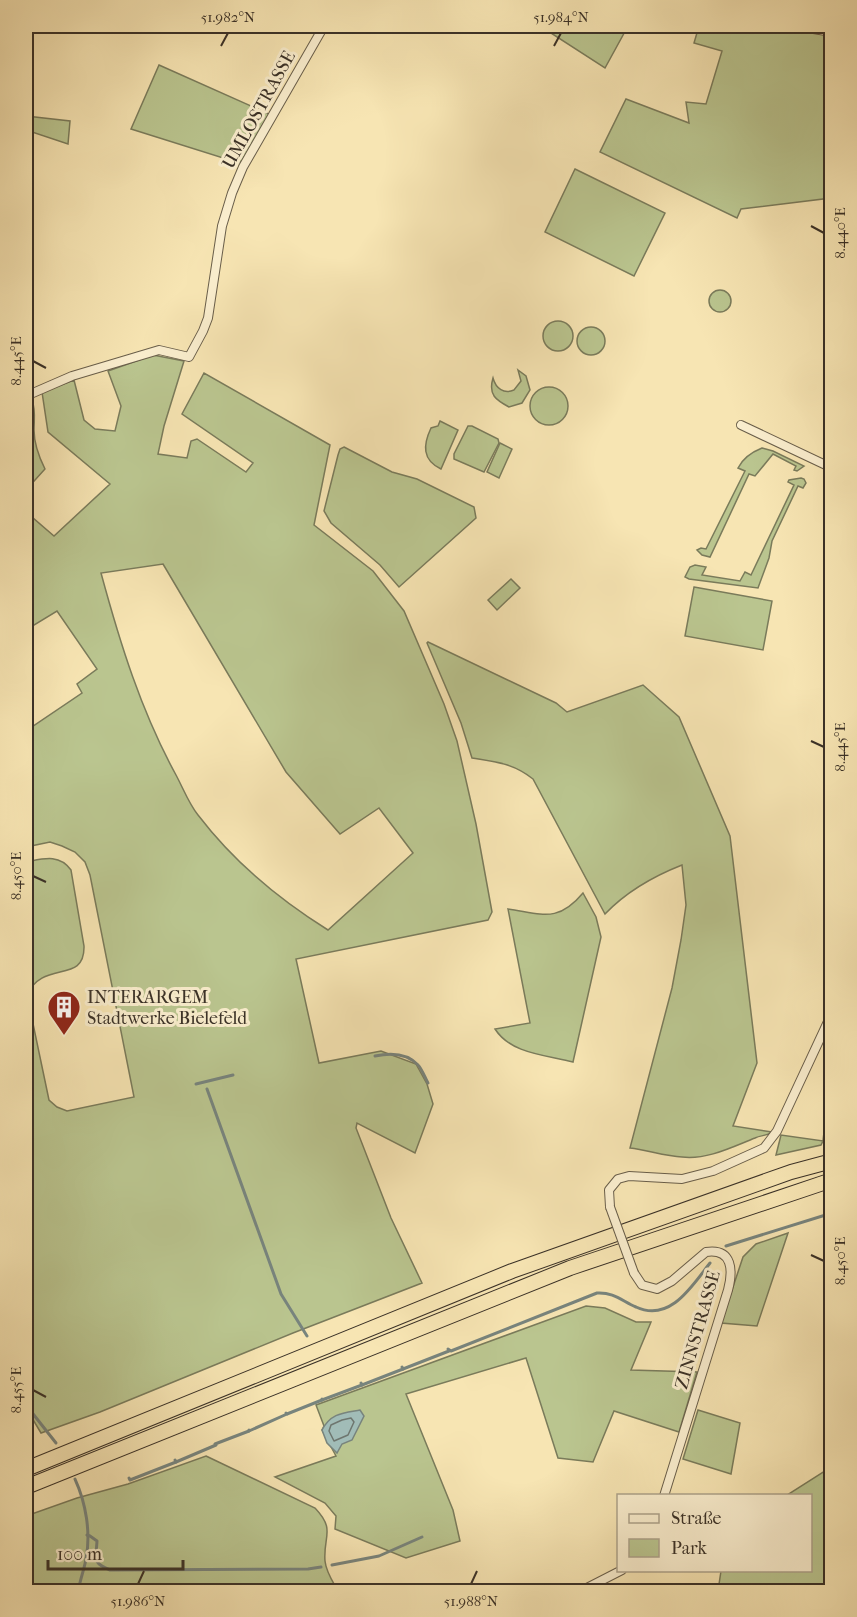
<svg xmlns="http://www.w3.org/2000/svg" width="857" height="1617" viewBox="0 0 857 1617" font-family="'IM FELL French Canon',serif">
  <rect width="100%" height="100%" fill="#f7e5b3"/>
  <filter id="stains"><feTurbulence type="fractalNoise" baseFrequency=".00333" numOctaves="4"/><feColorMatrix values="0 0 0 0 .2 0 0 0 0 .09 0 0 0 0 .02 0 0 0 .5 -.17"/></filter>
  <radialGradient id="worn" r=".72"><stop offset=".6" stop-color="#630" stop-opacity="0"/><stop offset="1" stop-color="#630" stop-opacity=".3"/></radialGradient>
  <g fill="#bac58f" stroke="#7a7b5b" stroke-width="1.5" fill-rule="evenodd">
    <path d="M540,26H628L605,68Z"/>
    <path d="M699,26H778L831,36V198L741,209L737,218L600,152L626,99L689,123L686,102L706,104L722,51L694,43Z"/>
    <path d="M159,65L269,114L243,161L239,163L131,129Z"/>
    <path d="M26,116L70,121L68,144L26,130Z"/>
    <path d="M575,169L665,213L634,276L545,232Z"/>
    <circle cx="720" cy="301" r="11"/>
    <circle cx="558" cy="336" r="15"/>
    <circle cx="591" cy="341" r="14"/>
    <path d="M153,355L184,361L164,426L158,454L187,458L191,441L197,439L246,472L253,463L182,414L204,373L330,445L314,525L373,571L404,611L444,704L457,741L476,824L492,912L488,920L296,959L319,1063L381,1051L416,1064L427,1084L433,1104L415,1153L357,1123L356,1128L391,1218L422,1283L293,1333L100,1412L41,1433L26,1408V862C42,859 59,853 71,870L84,946C85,985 43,959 27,995L49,1100L57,1107L67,1111L134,1097L90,875L85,862L75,852L62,846L50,842L26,847V731L82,693L77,684L97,669L57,611L26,630V512L54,536L110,484L48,432L42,392L74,380L84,420L95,429L115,431L121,406L108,371ZM163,564L286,772L340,834L379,808L413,853L328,930C278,899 234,862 198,815C189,804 183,788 176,775C141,711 120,643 101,573Z"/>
    <path d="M518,370L526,376L530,390L522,403L509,407C496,400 488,395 493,378C496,389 504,394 514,390L521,381Z"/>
    <circle cx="549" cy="406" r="19"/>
    <path d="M32,400C36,411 34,419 34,430C34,445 39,457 45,469L26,490V404Z"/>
    <path d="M440,421L458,430L441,469C422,460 423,445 431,428L438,426Z"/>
    <path d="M468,426H472L498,439L499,443L484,472L454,459V454Z"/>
    <path d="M500,443L512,449L499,478L487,472Z"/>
    <path d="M344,447L392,472L417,479L474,507L476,518L399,587L380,565L331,523L324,511L338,455L340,449Z"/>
    <path d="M762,448L773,451L804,466L797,471L794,470L796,466L773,454L755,476L749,474L710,557L702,555L697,550L701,548L706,549L745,471L738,468C743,458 752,452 762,448Z"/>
    <path d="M801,478L804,479L806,483L803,488L798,486L772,541L769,558L758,588L689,579L685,577L690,567L695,565L706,567L702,575L740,581L745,572L751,575L794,485L788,482L789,480Z"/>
    <path d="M511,579L520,588L497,610L488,600Z"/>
    <path d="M694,587L772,601L763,650L685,636Z"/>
    <path d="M428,642L556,703L567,712L643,685L679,717L730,836L757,1063L733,1126L772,1132C767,1136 761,1135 755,1138C732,1147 707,1160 682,1157C665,1156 647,1150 630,1148L672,988L681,940L686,905L682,865C654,876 626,892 605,914L533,779C513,763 496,762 472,758L461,723L427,643Z"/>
    <path d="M583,893L596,917L601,937L573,1062C546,1055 511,1054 495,1029L530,1023L508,909C543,914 558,923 583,893Z"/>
    <path d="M831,1069V1139L823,1141L821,1145L776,1155L781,1135L823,1141Z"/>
    <path d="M788,1233L757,1326L721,1323L743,1257L756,1244Z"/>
    <path d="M586,1306L605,1308L636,1322H651L631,1370L697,1372L679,1432L614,1411L593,1462L558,1458L526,1358L406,1394L453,1510L460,1541L406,1558L335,1529L336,1516L325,1503L275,1477L336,1456L322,1430L324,1426L316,1405Z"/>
    <path d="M698,1410L740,1423L731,1474L683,1459Z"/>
    <path d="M206,1456L315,1508C336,1530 323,1536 325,1561C326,1572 333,1582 338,1591H26V1516L77,1498L128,1484Z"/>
    <path d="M831,1467V1591H718L721,1571L810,1570V1496L787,1495Z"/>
  </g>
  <path fill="#a1bcb7" stroke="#78847d" stroke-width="1.5" d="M360,1410L364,1416L352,1440L342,1444L337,1453L327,1443L322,1430C331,1413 343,1413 360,1410Z"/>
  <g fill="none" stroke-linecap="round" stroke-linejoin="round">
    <path stroke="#6e766f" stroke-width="1.5" d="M351,1418L354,1422L348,1435L334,1441L329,1431L331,1425L342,1420Z"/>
    <g stroke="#78847d" stroke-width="3">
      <path d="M375,1056C389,1053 407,1053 418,1065C422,1069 425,1078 428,1083"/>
      <path d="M196,1084L233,1075"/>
      <path d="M207,1089L281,1294L307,1336"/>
      <path d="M726,1246L832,1213"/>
      <path d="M448,1349L451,1351L597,1293C614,1292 622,1301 636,1307C670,1323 692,1286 710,1263"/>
      <path d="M402,1367L403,1369L449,1351"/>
      <path d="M361,1383L362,1385L403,1369"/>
      <path d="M322,1399V1400L362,1385"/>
      <path d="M26,1405L56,1443"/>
      <path d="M286,1413L287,1414L322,1400"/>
      <path d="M249,1430V1431L287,1414"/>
      <path d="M215,1444L249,1431"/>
      <path d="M175,1460L176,1462L216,1445"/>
      <path d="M129,1478L130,1480L176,1462"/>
      <path d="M75,1479C86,1503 91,1533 86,1559C84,1570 80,1580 78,1592"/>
      <path d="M87,1535L90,1536L97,1541C96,1559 92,1563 110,1570L308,1569L321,1567"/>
      <path d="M332,1565L379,1556L422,1537"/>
    </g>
    <defs>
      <g id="minor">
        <path d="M795,26L832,32"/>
        <path d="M26,396L72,376L159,350L189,357L203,331L208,318L222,226L232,193L243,167L324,26"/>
        <path d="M741,425L832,468"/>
        <path d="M610,1207L609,1190L618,1179L629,1176L682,1179L713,1171L764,1148L777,1131L832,1013"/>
        <path d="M634,1273L642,1285L657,1289L672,1281L706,1252C733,1248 733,1271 728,1290L664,1496"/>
        <path d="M579,1592L622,1570"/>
      </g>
      <g id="motorway">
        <path d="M26,1469L512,1271L791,1172L832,1161"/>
        <path d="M26,1487L570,1268L832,1180"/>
      </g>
    </defs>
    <use href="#minor" stroke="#695e4a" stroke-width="10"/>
    <use href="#motorway" stroke="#3a3127" stroke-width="16"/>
    <use href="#minor" stroke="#faeece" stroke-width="8"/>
    <use href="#motorway" stroke="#f7e5b3" stroke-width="14"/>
    <defs>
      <path id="minor-bridge" d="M610,1207L634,1273"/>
    </defs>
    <use href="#minor-bridge" stroke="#695e4a" stroke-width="10" stroke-linecap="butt"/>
    <use href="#minor-bridge" stroke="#faeece" stroke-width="8"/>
  </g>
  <path fill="none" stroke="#3a3127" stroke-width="2" d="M221,46L228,33M554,46L561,33M811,226L824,233M33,361L46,368M811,741L824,747M33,876L46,882M811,1255L824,1261M33,1390L46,1397M138,1584L144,1571M471,1584L477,1571"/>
  <defs>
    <symbol id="building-pin" viewBox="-11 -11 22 30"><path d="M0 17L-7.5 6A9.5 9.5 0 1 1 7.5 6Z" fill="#8f2418" stroke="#faeece"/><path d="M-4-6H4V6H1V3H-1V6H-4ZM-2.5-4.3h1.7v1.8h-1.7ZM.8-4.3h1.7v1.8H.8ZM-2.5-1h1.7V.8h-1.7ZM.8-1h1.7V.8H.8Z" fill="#fff"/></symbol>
  </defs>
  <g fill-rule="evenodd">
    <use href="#building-pin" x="45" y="988" width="38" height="52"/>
  </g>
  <g text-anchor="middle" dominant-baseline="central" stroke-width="6" stroke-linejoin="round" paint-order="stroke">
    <g font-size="18" fill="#3a3127" stroke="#faeece">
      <text transform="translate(259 110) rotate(-61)">UMLOSTRASSE</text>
      <text transform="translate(698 1330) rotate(-74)">ZINNSTRASSE</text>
    </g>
    <g font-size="18" fill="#3a3127" stroke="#faeece" text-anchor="start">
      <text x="87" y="997">INTERARGEM<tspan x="87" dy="21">Stadtwerke Bielefeld</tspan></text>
    </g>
  </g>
  <rect width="857" height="1617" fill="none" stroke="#f7e5b3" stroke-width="66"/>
  <rect x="617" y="1494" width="195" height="78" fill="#faeece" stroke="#ada28b" stroke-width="1.5"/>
  <rect x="629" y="1514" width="30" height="9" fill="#faeece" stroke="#ada28b" stroke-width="1.5"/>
  <text x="671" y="1524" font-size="18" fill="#3a3127">Straße</text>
  <rect x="629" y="1539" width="30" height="18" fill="#bac58f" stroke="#ada28b" stroke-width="1.5"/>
  <text x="671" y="1554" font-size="18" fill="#3a3127">Park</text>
  <path d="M48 1560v9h135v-9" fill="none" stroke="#3a3127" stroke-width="3"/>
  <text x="57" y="1560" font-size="18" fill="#3a3127" stroke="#faeece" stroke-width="4.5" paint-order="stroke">100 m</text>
  <rect x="33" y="33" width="791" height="1551" fill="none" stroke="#3a3127" stroke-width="2"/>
  <g font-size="15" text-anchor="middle" fill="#3a3127">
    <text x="228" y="22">51.982°N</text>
    <text x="561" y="22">51.984°N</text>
    <text transform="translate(840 233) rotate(-90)" y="5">8.440°E</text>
    <text transform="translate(16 361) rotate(-90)" y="5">8.445°E</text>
    <text transform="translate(840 747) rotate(-90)" y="5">8.445°E</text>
    <text transform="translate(16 876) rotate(-90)" y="5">8.450°E</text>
    <text transform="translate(840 1261) rotate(-90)" y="5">8.450°E</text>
    <text transform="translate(16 1390) rotate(-90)" y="5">8.455°E</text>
    <text x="138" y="1606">51.986°N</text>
    <text x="471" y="1606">51.988°N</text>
  </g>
  <rect width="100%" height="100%" filter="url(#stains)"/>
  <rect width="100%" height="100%" fill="url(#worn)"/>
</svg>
